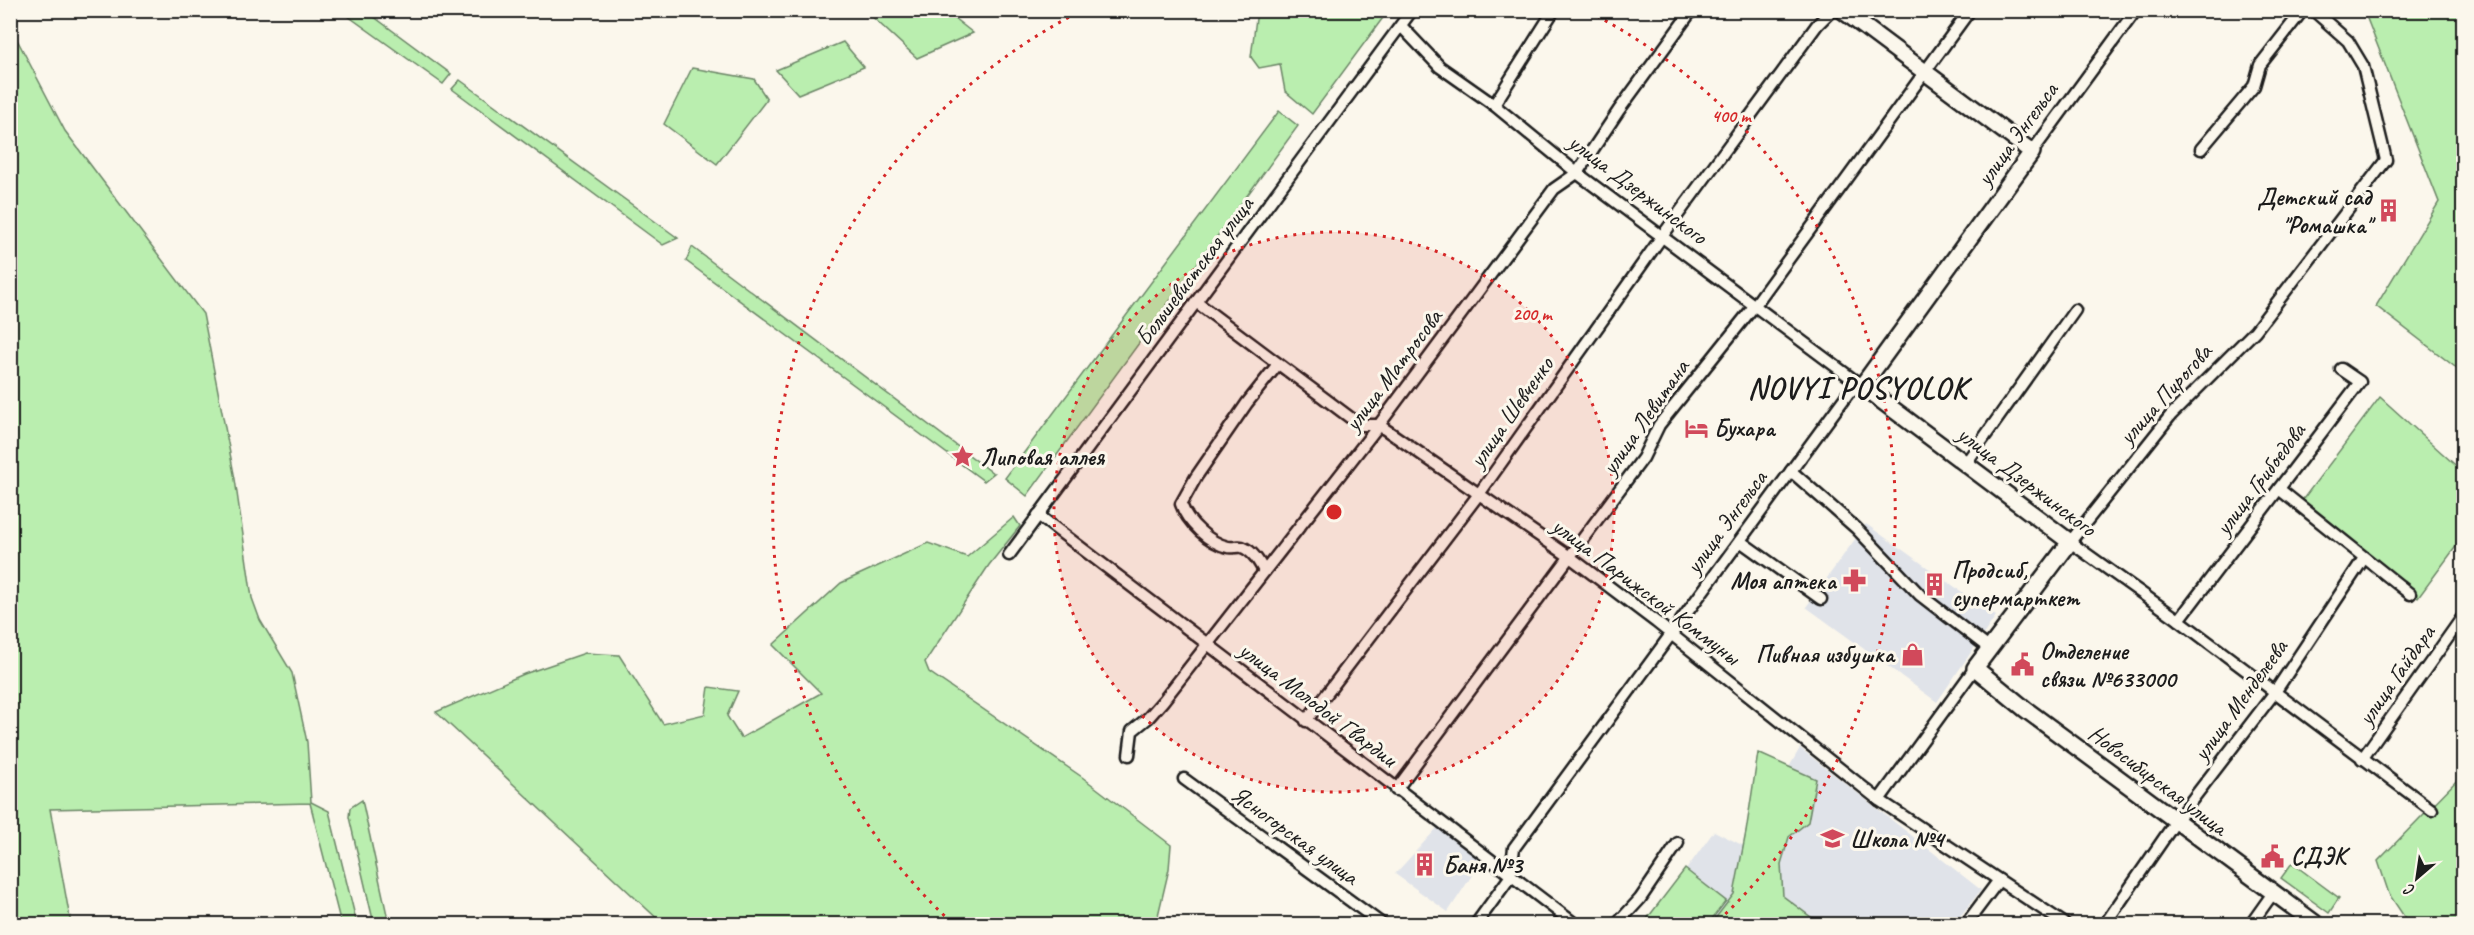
<svg xmlns="http://www.w3.org/2000/svg" width="2474" height="935" viewBox="0 0 2474 935" font-family="Caveat,sans-serif">
  <rect width="100%" height="100%" fill="#fbf7ec"/>
  <filter id="ink" filterUnits="userSpaceOnUse"><feTurbulence type="fractalNoise" baseFrequency=".0167" numOctaves="2"/><feDisplacementMap in="SourceGraphic" scale="12" xChannelSelector="R" yChannelSelector="G"/><feConvolveMatrix kernelMatrix="1 2 1 2 8 2 1 2 1" color-interpolation-filters="sRGB"/></filter>
  <g filter="url(#ink)">
    <g fill="#e0e3e9">
      <path d="M1866,524L1996,616L1937,702L1806,607Z"/>
      <path d="M1800,748L1981,890L1954,924H1647L1714,831L1744,846Z"/>
      <path d="M1438,827L1484,857L1448,912L1395,874Z"/>
    </g>
    <g fill="#baeeaf" stroke="#6b8566" stroke-width="1.5">
      <path d="M341,11H366L451,74L443,84Z"/>
      <path d="M866,11H945L973,33L917,58Z"/>
      <path d="M1257,11L1258,10L1388,11L1312,114L1285,91L1280,64L1259,68L1251,57Z"/>
      <path d="M2364,11H2463V373L2376,306L2439,202Z"/>
      <path d="M11,28L65,131L203,314L235,479L252,598L260,620L292,673L307,742L311,802L329,811L357,924H341L310,803L50,809L71,924H11Z"/>
      <path d="M843,42L864,67L798,94L776,70Z"/>
      <path d="M692,68L754,79L767,99L717,164L664,124Z"/>
      <path d="M460,80L678,238L663,245L452,89Z"/>
      <path d="M1279,111L1298,126L1027,496L1005,478Z"/>
      <path d="M692,247L993,473H994L984,481L686,261Z"/>
      <path d="M2380,397L2463,472V537L2418,598L2300,503Z"/>
      <path d="M1014,517L1020,526L989,565L925,662L929,672L1082,777L1171,845L1169,869L1156,924H663L436,712L524,674L585,653L619,655L663,724L705,714L709,687L738,691L727,716L741,738L821,693L773,645L841,583L928,543L967,557Z"/>
      <path d="M1758,753L1816,779L1808,822L1789,837L1781,864L1783,896L1815,920L1835,924H1711L1734,894L1746,832Z"/>
      <path d="M2463,774V924H2409L2389,894L2378,861Z"/>
      <path d="M362,800L389,924H374L349,817L350,808Z"/>
      <path d="M2292,863L2339,898L2329,913L2281,878Z"/>
      <path d="M1685,869L1726,901L1708,924H1643Z"/>
    </g>
    <g fill="none" stroke-linecap="round" stroke-linejoin="round">
      <defs>
        <g id="street">
          <path d="M2313,10L2348,41L2363,66L2386,160L2255,331L2171,415L2070,542L2179,620L2432,810"/>
          <path d="M1402,27L1440,67L1494,105L1577,173L1862,386L1849,392L1514,848L1510,877L1476,924"/>
          <path d="M1494,105L1554,10"/>
          <path d="M2201,149L2254,86L2260,65L2303,10"/>
          <path d="M2032,152L2136,10"/>
          <path d="M1196,302L1360,425H1379L1570,557L1656,622L1879,800L2065,924"/>
          <path d="M1966,463L2075,310"/>
          <path d="M1791,471L1856,528L1920,595L1990,649"/>
          <path d="M2279,489L2410,594"/>
          <path d="M1038,515L1575,924"/>
          <path d="M1740,541L1821,599"/>
          <path d="M1009,555L1412,10"/>
          <path d="M1264,571C1259,562 1253,551 1242,547C1238,546 1233,548 1228,547C1209,543 1187,522 1181,504L1196,477L1247,403L1278,364"/>
          <path d="M2179,620L2360,382L2341,369"/>
          <path d="M1306,721L1479,494L1663,235L1817,25L1832,10"/>
          <path d="M1129,755L1132,731L1148,718L1163,701L1379,425L1554,189L1577,173L1619,110L1692,10"/>
          <path d="M2362,759L2464,615"/>
          <path d="M1184,779L1382,924"/>
          <path d="M1396,790L1643,458L1659,425L1755,305L1970,10"/>
          <path d="M1879,800L1975,668"/>
          <path d="M1617,924L1640,899L1678,843"/>
          <path d="M1966,924L1999,880"/>
          <path d="M2105,924L2176,821L2275,692L2364,558"/>
          <path d="M2251,924L2273,893"/>
        </g>
        <path id="secondary" d="M1842,10L2032,152L1862,386L2070,542L1975,668L2025,709L2316,924"/>
      </defs>
      <use href="#street" stroke="#1c1c1c" stroke-width="15"/>
      <use href="#secondary" stroke="#1c1c1c" stroke-width="20"/>
      <use href="#street" stroke="#fbf7ec" stroke-width="10"/>
      <use href="#secondary" stroke="#fbf7ec" stroke-width="15"/>
    </g>
  </g>
  <circle cx="1334" cy="512" r="280" fill="#d62828" fill-opacity=".12"/>
  <g fill="none" stroke="#d62828" stroke-width="3" stroke-dasharray="3 6">
    <circle cx="1334" cy="512" r="280"/>
    <path d="M951 922A561 561 0 0 1 1079 12M1589 12A561 561 0 0 1 1717 922"/>
  </g>
  <defs>
    <symbol id="building-bare" viewBox="-9 -9 18 18"><path d="M-4-6H4V6H1V3H-1V6H-4ZM-2.5-4.3h1.7v1.8h-1.7ZM.8-4.3h1.7v1.8H.8ZM-2.5-1h1.7V.8h-1.7ZM.8-1h1.7V.8H.8Z" fill="#d1495b" stroke="#fbf7ec" stroke-width="2.5" paint-order="stroke"/></symbol>
    <symbol id="hotel-bare" viewBox="-9 -9 18 18"><path d="M-6-4.5h1.5V1H6V5H4.5V3h-9V5H-6ZM-4 0a1.8 1.8 0 1 1 3.6 0ZM.5 0V-2.5h3Q6-2.5 6 0Z" fill="#d1495b" stroke="#fbf7ec" stroke-width="2.5" paint-order="stroke"/></symbol>
    <symbol id="sight-bare" viewBox="-9 -9 18 18"><path d="M0-6L1.8-2.2L6-1.7L2.9 1.2L3.7 5.4L0 3.3L-3.7 5.4L-2.9 1.2L-6-1.7L-1.8-2.2Z" fill="#d1495b" stroke="#fbf7ec" stroke-width="2.5" paint-order="stroke"/></symbol>
    <symbol id="pharmacy-bare" viewBox="-9 -9 18 18"><path d="M-2-6h4v4h4v4h-4v4h-4v-4h-4v-4h4Z" fill="#d1495b" stroke="#fbf7ec" stroke-width="2.5" paint-order="stroke"/></symbol>
    <symbol id="shop-bare" viewBox="-9 -9 18 18"><path d="M-5-2.5h2.3a2.7 3.5 0 0 1 5.4 0H5L5.5 6h-11ZM-1.5-2.5h3a1.5 2.3 0 0 0-3 0Z" fill="#d1495b" stroke="#fbf7ec" stroke-width="2.5" paint-order="stroke"/></symbol>
    <symbol id="civic-bare" viewBox="-9 -9 18 18"><path d="M-.6-6.5H3V-4.5H.6V-3L4-1V1h2V6H-6V1h2V-1L-.6-3ZM-1.2 2.5V6h2.4V2.5Z" fill="#d1495b" stroke="#fbf7ec" stroke-width="2.5" paint-order="stroke"/></symbol>
    <symbol id="school-bare" viewBox="-9 -9 18 18"><path d="M0-5L7-2L0 1L-7-2ZM-4 1L0 2.5L4 1V4Q0 6-4 4Z" fill="#d1495b" stroke="#fbf7ec" stroke-width="2.5" paint-order="stroke"/></symbol>
  </defs>
  <g fill-rule="evenodd">
    <use href="#building-bare" x="2372" y="194" width="33" height="33"/>
    <use href="#hotel-bare" x="1680" y="412" width="33" height="33"/>
    <use href="#sight-bare" x="946" y="440" width="33" height="33"/>
    <use href="#pharmacy-bare" x="1838" y="564" width="33" height="33"/>
    <use href="#building-bare" x="1918" y="568" width="33" height="33"/>
    <use href="#shop-bare" x="1896" y="638" width="33" height="33"/>
    <use href="#civic-bare" x="2006" y="648" width="33" height="33"/>
    <use href="#school-bare" x="1816" y="822" width="33" height="33"/>
    <use href="#civic-bare" x="2256" y="840" width="33" height="33"/>
    <use href="#building-bare" x="1408" y="848" width="33" height="33"/>
  </g>
  <g text-anchor="middle" dominant-baseline="central" stroke-width="6" stroke-linejoin="round" paint-order="stroke">
    <g font-size="24" fill="#1c1c1c" stroke="#fbf7ec">
      <text transform="translate(2017 134) rotate(-54)">улица Энгельса</text>
      <text transform="translate(1638 189) rotate(37)">улица Дзержинского</text>
      <text transform="translate(1194 271) rotate(-53)">Большевистская улица</text>
      <text transform="translate(1393 370) rotate(-53)">улица Матросова</text>
      <text transform="translate(2165 394) rotate(-48)">улица Пирогова</text>
      <text transform="translate(1511 412) rotate(-55)">улица Шевченко</text>
      <text transform="translate(1645 417) rotate(-55)">улица Левитана</text>
      <text transform="translate(2260 479) rotate(-53)">улица Грибоедова</text>
      <text transform="translate(2027 481) rotate(37)">улица Дзержинского</text>
      <text transform="translate(1726 522) rotate(-54)">улица Энгельса</text>
      <text transform="translate(1646 591) rotate(37)">улица Парижской Коммуны</text>
      <text transform="translate(2396 675) rotate(-55)">улица Гайдара</text>
      <text transform="translate(2240 700) rotate(-54)">улица Менделеева</text>
      <text transform="translate(1318 704) rotate(37)">улица Молодой Гвардии</text>
      <text transform="translate(2158 780) rotate(37)">Новосибирская улица</text>
      <text transform="translate(1295 835) rotate(36)">Ясногорская улица</text>
    </g>
    <g font-size="24" font-weight="bold" fill="#1c1c1c" stroke="#fbf7ec" text-anchor="start">
      <text x="2371" y="197" text-anchor="end">Детский сад<tspan x="2371" dy="28">"Ромашка"</tspan></text>
      <text x="1714" y="428">Бухара</text>
      <text x="980" y="457">Липовая аллея</text>
      <text x="1952" y="570">Продсиб,<tspan x="1952" dy="28">супермарткет</tspan></text>
      <text x="1836" y="581" text-anchor="end">Моя аптека</text>
      <text x="2040" y="651">Отделение<tspan x="2040" dy="28">связи №633000</tspan></text>
      <text x="1894" y="654" text-anchor="end">Пивная избушка</text>
      <text x="1850" y="839">Школа №4</text>
      <text x="2291" y="856">СДЭК</text>
      <text x="1443" y="865">Баня №3</text>
    </g>
    <g font-size="30" font-weight="bold" letter-spacing="1.5" fill="#1c1c1c" stroke="#fbf7ec">
      <text x="1858" y="388">NOVYI POSYOLOK</text>
    </g>
  </g>
  <circle cx="1334" cy="512" r="9" fill="#d62828" stroke="#fbf7ec" stroke-width="3"/>
  <g font-size="18" text-anchor="middle" font-weight="bold" fill="#d62828" stroke="#fbf7ec" stroke-width="6" stroke-linejoin="round" paint-order="stroke">
    <text x="1731" y="122">400 m</text>
    <text x="1532" y="320">200 m</text>
  </g>
  <rect width="2474" height="935" fill="none" stroke="#fbf7ec" stroke-width="36"/>
  <rect x="18" y="18" width="2438" height="899" fill="none" stroke="#1c1c1c" stroke-width="2" filter="url(#ink)"/>
  <g transform="translate(2417 878) rotate(209)" stroke="#fbf7ec" stroke-width="4.5" paint-order="stroke">
  <path d="M0-4.5L10 22L0 15L-10 22Z" fill="#1c1c1c"/>
  <text y="-9" font-size="16" font-weight="bold" text-anchor="middle" fill="#1c1c1c">С</text>
  </g>
</svg>
